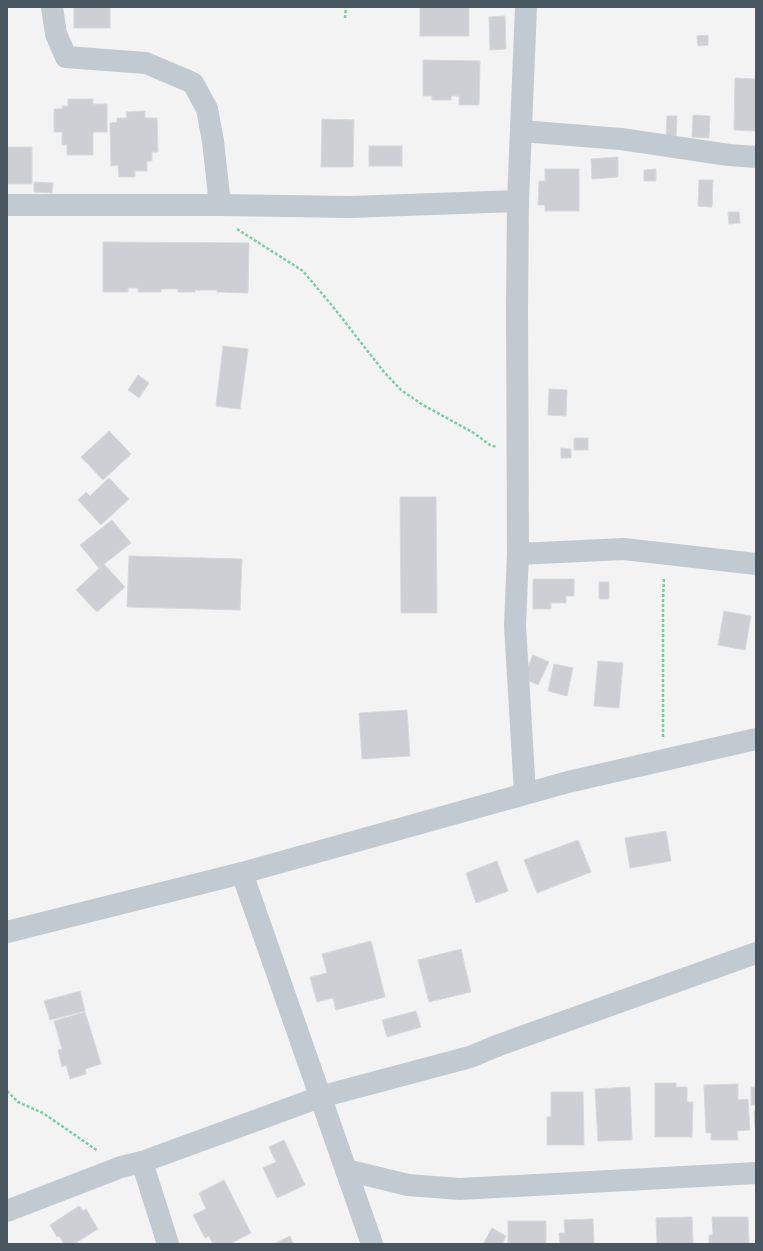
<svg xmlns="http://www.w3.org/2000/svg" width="763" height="1251" viewBox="0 0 763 1251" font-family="'Asap Condensed',sans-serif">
  <rect width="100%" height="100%" fill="#f4f3f3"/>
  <g fill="#cdcfd4" stroke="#d7d9dd">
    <rect x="74" y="7" width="36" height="21"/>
    <rect x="420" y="7" width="49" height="29"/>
    <path d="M505,16L506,49L490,50L489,17Z"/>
    <path d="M708,35V45L698,46L697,36Z"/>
    <path d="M423,60L480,61L479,105H459V96H451V100H432V96H423Z"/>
    <path d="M735,78L756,79V131L734,130Z"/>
    <path d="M68,99H93V104H107V132H93V155H67V145H62V132H54V109H62V106H68Z"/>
    <path d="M145,111V118H157L158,152H152V161H147V171H135V177H119L118,165L111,166L110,123L117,122V118H127L126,112Z"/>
    <path d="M693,115L710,116L709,138L692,137Z"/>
    <path d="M667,116H677L676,136H666Z"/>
    <path d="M322,119L354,120L353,167H321Z"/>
    <rect x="369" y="146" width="33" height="20"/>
    <rect x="7" y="147" width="25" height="37"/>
    <path d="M618,157V177L592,179L591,159Z"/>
    <path d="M545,169H579V211H545V205H538L539,181H545Z"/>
    <path d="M656,169V181H644V170Z"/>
    <path d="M699,180H713L712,207L698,206Z"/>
    <path d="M34,182L53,183L52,193L34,192Z"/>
    <path d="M728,212H739L740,223L729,224Z"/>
    <path d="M103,242L249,243L248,293L217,292V290H195V292H178V289H161V292H138V288H128V292H103Z"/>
    <path d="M223,346L248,349L240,409L216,406Z"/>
    <path d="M138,375L149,383L139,398L128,390Z"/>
    <path d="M549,389L567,390L566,416L548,415Z"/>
    <path d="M109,431L131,454L103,480L81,457Z"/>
    <rect x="574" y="438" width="14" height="12"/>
    <path d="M561,448L571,449V458H561Z"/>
    <path d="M109,478L129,499L101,525L78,500L86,492L90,496Z"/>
    <path d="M400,497H436L437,613H401Z"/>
    <path d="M112,520L131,543L99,568L80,545Z"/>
    <path d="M129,556L242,559L240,610L127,607Z"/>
    <path d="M104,564L125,587L97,612L76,590Z"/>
    <path d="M533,579H574V596H566V603H551V609H533Z"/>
    <rect x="599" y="582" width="10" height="17"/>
    <path d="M724,611L751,616L745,650L718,645Z"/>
    <path d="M533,655L549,662L538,685L523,678Z"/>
    <path d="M598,661L623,663L619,708L594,706Z"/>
    <path d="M554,664L573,668L567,696L548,691Z"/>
    <path d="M407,710L410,756L362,759L359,713Z"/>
    <path d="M666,831L671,861L630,868L625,838Z"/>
    <path d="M578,840L591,872L537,893L524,860Z"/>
    <path d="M497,861L508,891L476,903L466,873Z"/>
    <path d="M371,941L385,997L336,1010L333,998L317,1002L310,977L327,973L322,954Z"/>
    <path d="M461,949L471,992L429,1002L418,960Z"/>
    <path d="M80,991L85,1011L50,1020L44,1001Z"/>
    <path d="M416,1011L421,1027L387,1037L382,1020Z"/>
    <path d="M85,1012L101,1064L85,1069L86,1074L70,1079L66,1065L62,1067L58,1050L62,1049L54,1021Z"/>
    <path d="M655,1083H676V1087H687V1102H693L692,1137H655Z"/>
    <path d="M738,1084V1100L748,1099L750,1130L737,1131L738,1140H711V1133H706L704,1085Z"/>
    <path d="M630,1087L632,1140L598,1141L595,1089Z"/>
    <rect x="751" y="1087" width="5" height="18"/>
    <path d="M551,1092H583L584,1145H547V1117H551Z"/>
    <path d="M754,1111H756V1128H755Z"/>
    <path d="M284,1140L305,1185L277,1198L263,1168L276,1162L269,1147Z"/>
    <path d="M224,1180L251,1233L230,1244H213L209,1236L205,1238L193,1215L206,1209L199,1193Z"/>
    <path d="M79,1206L83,1211L86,1209L98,1229L74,1244H64L59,1236L57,1237L50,1225Z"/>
    <path d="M692,1217L693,1244H657L656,1218Z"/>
    <path d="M712,1217H748L749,1244H709V1235H713Z"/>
    <path d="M593,1219L594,1244H560L559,1233H565L564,1220Z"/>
    <rect x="508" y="1221" width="38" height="23"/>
    <path d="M492,1228L506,1236L503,1243L505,1244H483Z"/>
    <path d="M290,1236L293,1244H274Z"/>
  </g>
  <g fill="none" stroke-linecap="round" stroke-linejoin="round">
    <g stroke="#7dcca3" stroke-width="2.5" stroke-dasharray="3 2" stroke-linecap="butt">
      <path d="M345,18L346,7"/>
      <path d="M237,229L303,271L334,308L384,372L401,390L423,405L474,433L490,445L496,447"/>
      <path d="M663,737V602L664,577"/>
      <path d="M7,1091L18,1102L43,1113L98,1151"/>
    </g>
    <g stroke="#c1cad1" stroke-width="22">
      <path d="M52,7L56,34L66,57L146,63L193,83L207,109L213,141L220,205"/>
      <path d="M521,131L621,139L729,155L756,157"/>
      <path d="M7,205H220L350,207L518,201"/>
      <path d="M518,554L624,549L756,564"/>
      <path d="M525,793L515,626L518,554L517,309L518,201L526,7"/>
      <path d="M242,873L372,1244"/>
      <path d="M7,932L242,873L568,782L756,739"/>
      <path d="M142,1162L168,1244"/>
      <path d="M346,1170L408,1185L460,1189L756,1173"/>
      <path d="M7,1211L121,1167L142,1162L320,1097L470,1057L499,1045L756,953"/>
    </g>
  </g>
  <rect width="763" height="1251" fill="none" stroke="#4a5660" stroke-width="16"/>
</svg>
